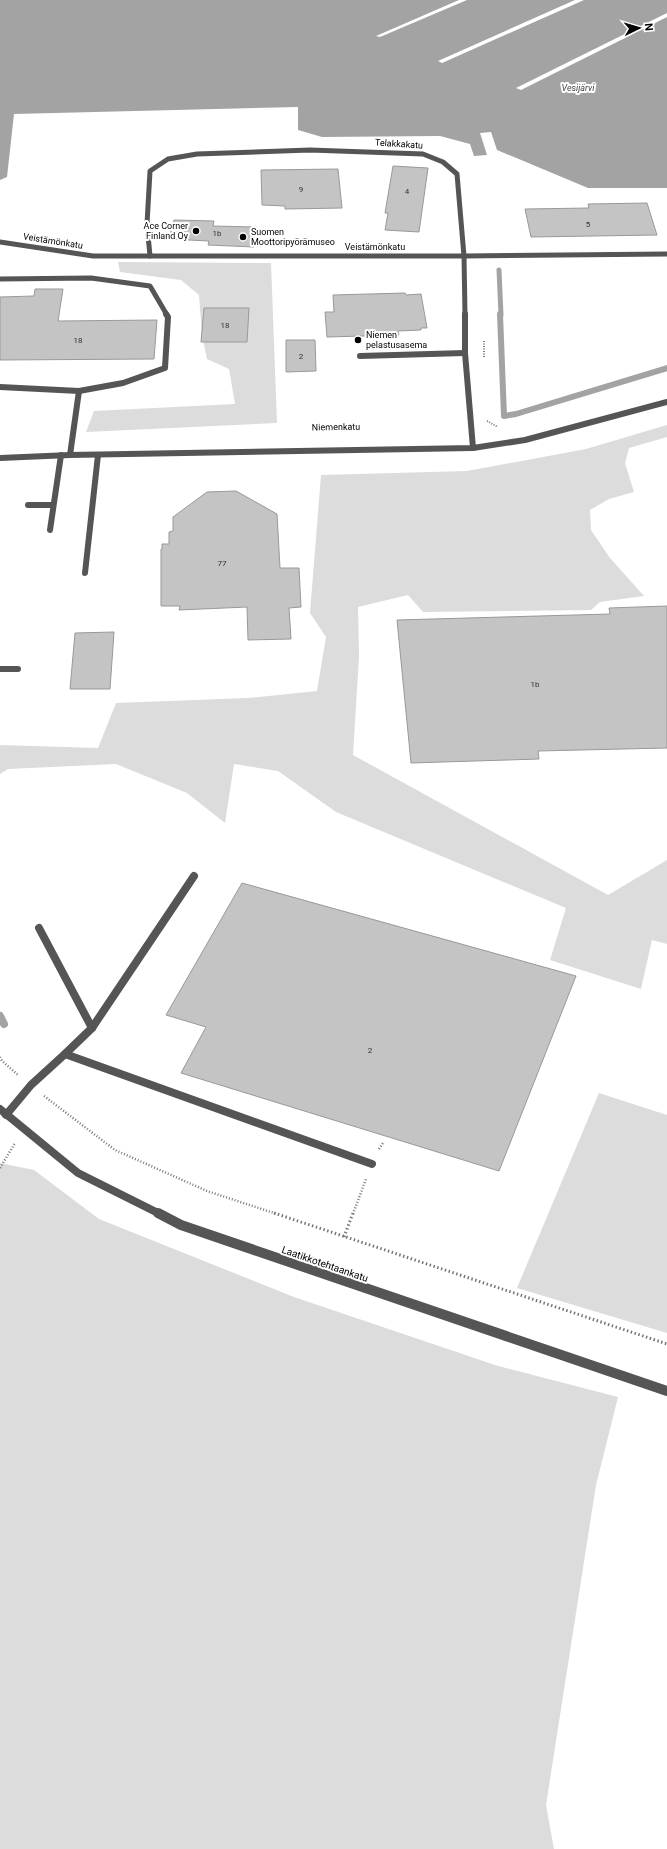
<svg xmlns="http://www.w3.org/2000/svg" width="667" height="1849" viewBox="0 0 667 1849" font-family="Roboto,sans-serif">
  <rect width="100%" height="100%" fill="#fff"/>
  <g fill="#dcdcdc">
    <path d="M118,262L271,263L277,423L86,432L94,411L235,404L229,369L207,359L202,335L199,295L181,280L120,272Z"/>
    <path d="M667,425V437L629,448L625,463L634,492L609,499L590,510L591,530L610,558L644,596L600,602L591,610L423,612L408,595L358,607L359,656L353,755L608,895L667,860V944L652,940L641,989L550,960L566,908L336,812L278,771L234,764L225,823L187,793L116,764L8,769L0,774V745L98,748L116,703L248,698L317,691L326,637L310,613L321,475L467,471L586,449Z"/>
    <path d="M599,1093L667,1115V1333L517,1288Z"/>
    <path d="M0,1163L34,1170L99,1219L294,1297L498,1366L618,1397L596,1485L546,1805L554,1849H0Z"/>
  </g>
  <path fill="#a3a3a3" d="M0,0H667V188H588L497,150L491,132L480,133L487,155L474,156L470,144L440,136L322,137L298,130V107L14,114L7,177L0,180Z"/>
  <g fill="#fff">
    <path d="M459,0H467L380,37L376,36Z"/>
    <path d="M575,0H584L442,63L438,61Z"/>
    <path d="M667,13V17L521,90L516,88Z"/>
  </g>
  <g fill="none" stroke-linecap="round" stroke-linejoin="round">
    <path stroke="#a3a3a3" stroke-width="5" d="M499,270L501,315"/>
    <path stroke="#a3a3a3" stroke-width="6" d="M500,314L504,416L516,414L667,368"/>
    <path stroke="#a3a3a3" stroke-width="8" d="M0,1016L4,1024"/>
  </g>
  <g fill="#c4c4c4" stroke="#999">
    <path d="M393,166L428,168L419,232L385,230L388,213H385Z"/>
    <path d="M338,169L342,208L285,209V206L262,205L261,170Z"/>
    <path d="M647,203L657,235L531,237L525,209L589,208L588,204Z"/>
    <path d="M174,220L214,221L213,226L255,227L254,247L208,245L209,241L169,239Z"/>
    <path d="M35,289H63L58,321L157,320L154,359L0,360V297L34,296Z"/>
    <path d="M405,293L406,295L421,294L427,328H421V330L398,331L399,335L327,337L325,312H334L333,295Z"/>
    <path d="M204,308H249L247,342H201Z"/>
    <path d="M286,340H315L316,371L286,372Z"/>
    <path d="M236,491L277,514L280,568H299L301,607L289,608L291,639L248,640L247,607L179,610L180,606H161V549H162V544H169V532L173,531V517L207,492Z"/>
    <path d="M667,606V748L538,751L539,759L411,763L397,620L610,614L609,608Z"/>
    <path d="M114,632L110,689H70L75,633Z"/>
    <path d="M242,883L576,976L499,1171L181,1073L206,1027L166,1015Z"/>
  </g>
  <g fill="none" stroke-linecap="round" stroke-linejoin="round">
    <g stroke="#777" stroke-width="2" stroke-dasharray="1 1.5" stroke-linecap="butt">
      <path d="M484,341V358"/>
      <path d="M487,421L498,427"/>
    </g>
    <g stroke="#777" stroke-width="2.5" stroke-dasharray="1 2" stroke-linecap="butt">
      <path d="M0,1057L2,1061L18,1075"/>
      <path d="M44,1096L115,1150L207,1191L277,1214"/>
      <path d="M379,1149L383,1143"/>
      <path d="M0,1168L15,1143"/>
      <path d="M353,1214L366,1179"/>
    </g>
    <g stroke="#777" stroke-width="3" stroke-dasharray="1.5 2.5" stroke-linecap="butt">
      <path d="M274,1213L667,1344"/>
      <path d="M344,1237L353,1213"/>
    </g>
    <g stroke="#555" stroke-width="5">
      <path d="M464,256L667,254"/>
      <path d="M0,279L91,278L150,286L167,315"/>
    </g>
    <g stroke="#555" stroke-width="6">
      <path d="M360,356L465,353"/>
      <path d="M0,387L79,391L123,383L165,368L168,317L166,314"/>
      <path d="M70,455L79,391"/>
      <path d="M28,505H53"/>
      <path d="M50,530L61,455"/>
      <path d="M85,573L98,455"/>
      <path d="M0,669H18"/>
    </g>
    <g stroke="#555" stroke-width="8">
      <path d="M39,928L92,1028"/>
      <path d="M65,1054L92,1028L194,876"/>
      <path d="M6,1115L31,1085L65,1054L372,1164"/>
    </g>
    <g stroke="#555" stroke-width="5">
      <path d="M0,242L93,256H464"/>
      <path d="M150,256L147,224L150,171L168,159L197,154L310,150L423,154L443,162L457,174L464,256L465,315"/>
    </g>
    <path stroke="#555" stroke-width="6" d="M465,314V353L473,448"/>
    <path stroke="#555" stroke-width="8" d="M0,1109L78,1173L160,1214"/>
    <path stroke="#555" stroke-width="10" d="M158,1213L181,1225L667,1391"/>
    <path stroke="#555" stroke-width="6" d="M0,458L70,455L473,448L525,440L667,402"/>
  </g>
  <g fill="#000" stroke="#fff" stroke-width="1.5">
    <circle cx="196" cy="231" r="4"/>
    <circle cx="243" cy="237" r="4"/>
    <circle cx="358" cy="340" r="4"/>
  </g>
  <g text-anchor="middle" dominant-baseline="central" stroke-width="4" stroke-linejoin="round" paint-order="stroke">
    <g font-size="8" fill="#313131">
      <text x="301" y="189">9</text>
      <text x="407" y="191">4</text>
      <text x="588" y="224">5</text>
      <text x="217" y="233">1b</text>
      <text x="225" y="325">18</text>
      <text x="78" y="340">18</text>
      <text x="301" y="356">2</text>
      <text x="222" y="563">77</text>
      <text x="535" y="684">1b</text>
      <text x="370" y="1050">2</text>
    </g>
    <g font-size="9" font-style="italic" fill="#444" stroke="#fff">
      <text x="578" y="88">Vesijärvi</text>
    </g>
    <g font-size="9" fill="#000" stroke="#fff">
      <text transform="translate(399 144) rotate(4)">Telakkakatu</text>
      <text transform="translate(53 241) rotate(9)">Veistämönkatu</text>
      <text x="375" y="247">Veistämönkatu</text>
      <text transform="translate(336 427) rotate(-1)">Niemenkatu</text>
    </g>
    <g font-size="9" fill="#000" stroke="#fff" text-anchor="start">
      <text x="188" y="226" text-anchor="end">Ace Corner<tspan x="188" dy="10">Finland Oy</tspan></text>
      <text x="251" y="232">Suomen<tspan x="251" dy="10">Moottoripyörämuseo</tspan></text>
      <text x="366" y="335">Niemen<tspan x="366" dy="10">pelastusasema</tspan></text>
    </g>
    <g font-size="10" fill="#000" stroke="#fff">
      <text transform="translate(325 1264) rotate(19)">Laatikkotehtaankatu</text>
    </g>
  </g>
  <g transform="translate(639 28) rotate(85)" stroke="#ffffff" stroke-width="3" paint-order="stroke">
  <path d="M0-3L7 15L0 10L-7 15Z" fill="#000000"/>
  <text y="-6" font-size="11" font-weight="bold" text-anchor="middle" fill="#000000">N</text>
  </g>
</svg>
